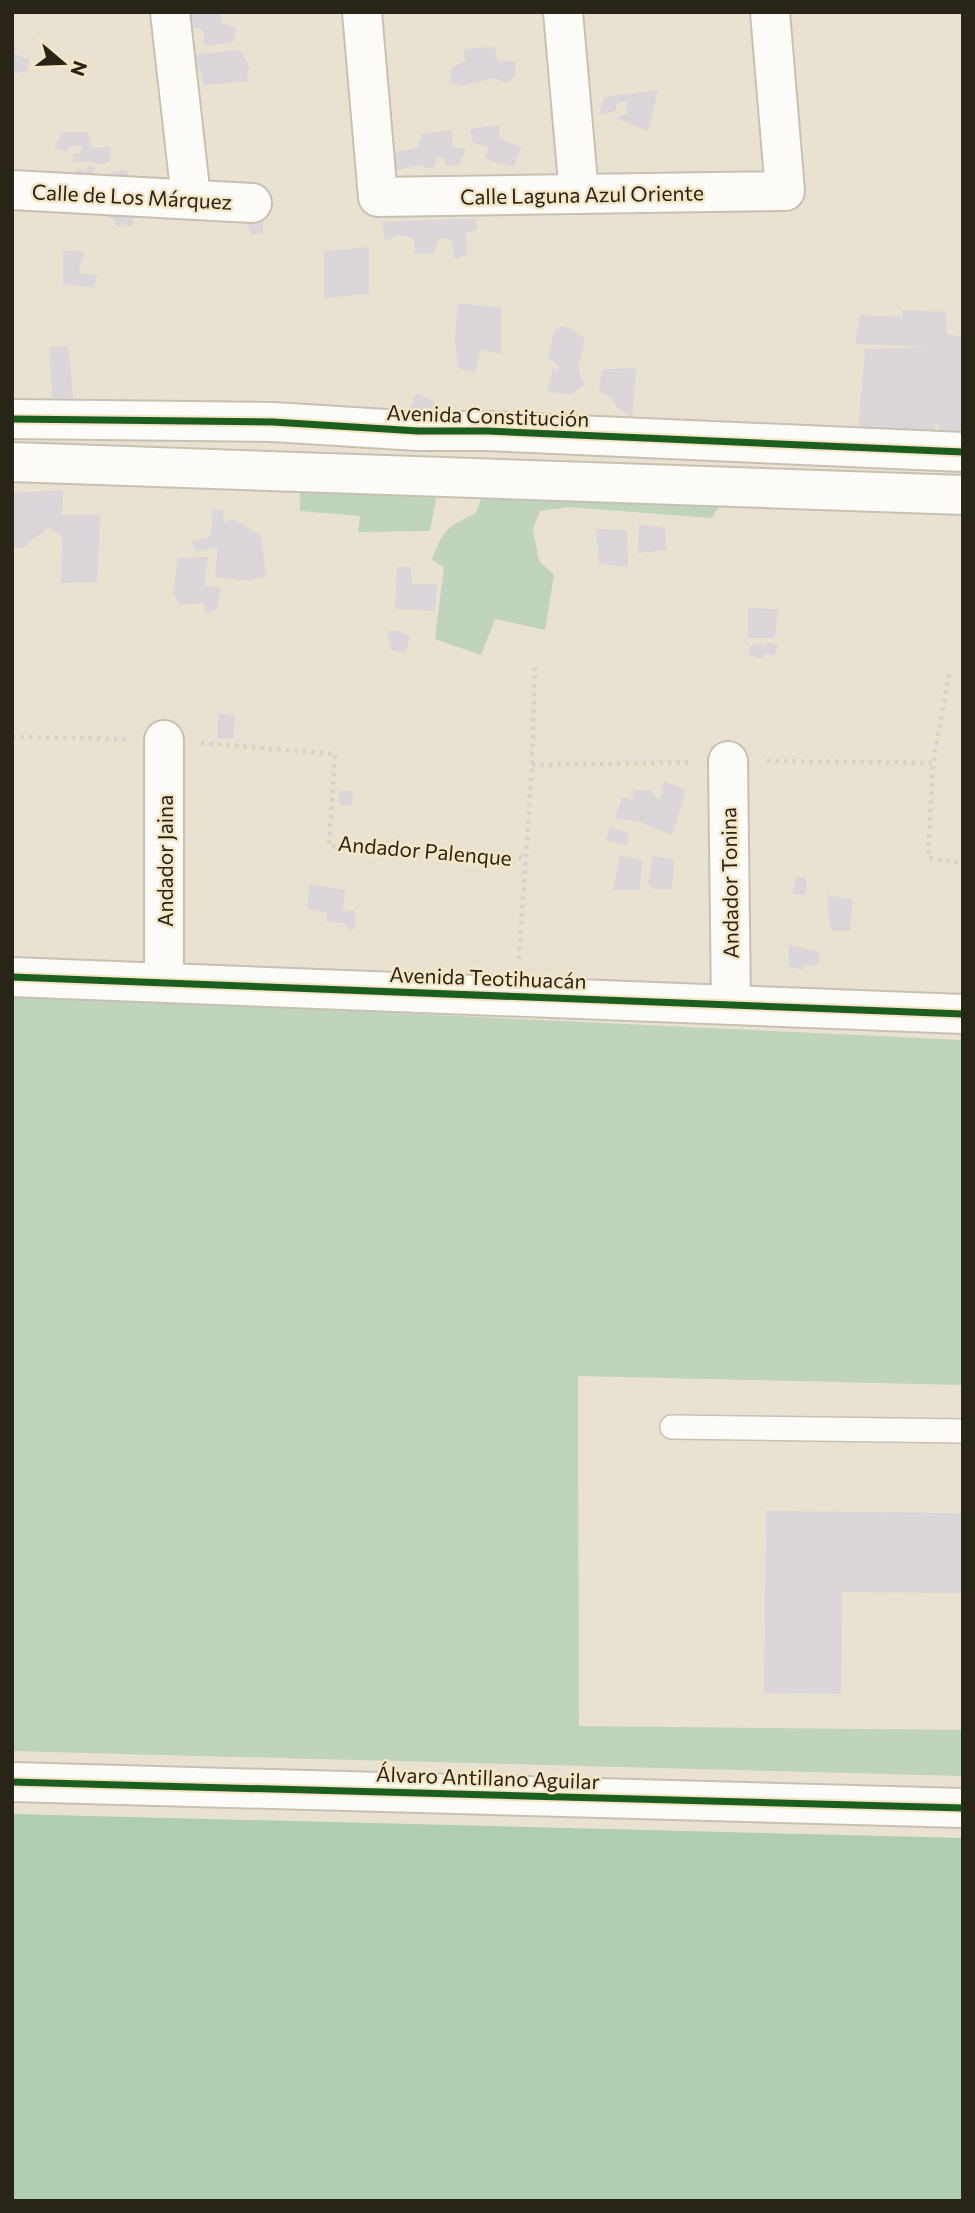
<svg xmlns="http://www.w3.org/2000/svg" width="975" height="2213" viewBox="0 0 975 2213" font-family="Commissioner,sans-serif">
  <rect width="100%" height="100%" fill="#eae2d0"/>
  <g fill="#bfd3bd">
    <path d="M300,490L437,494L430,531L358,532L360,516L300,511Z"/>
    <path d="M483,493L720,505L712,518L568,507L540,511L533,529L539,561L554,575L545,630L495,619L481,655L435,639L444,567L432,560C444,528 446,528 476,513Z"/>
    <path d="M12,997L78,998L963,1040V1385L578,1376L579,1726L963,1730V1776L12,1751Z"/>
  </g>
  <path fill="#aecdb3" d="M12,1814L963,1838V2201H12Z"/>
  <g fill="#dbd6d9">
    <path d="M220,12L222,23L236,28L233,42L208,46L201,42L205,36L200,28L184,29V13Z"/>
    <path d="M12,43H15V54L30,59L27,71L12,74Z"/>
    <path d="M495,47L498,61H515V77L506,83L494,78L463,86L450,83L452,68L465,61L464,49Z"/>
    <path d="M240,50L249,67L247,79L252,81L203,85L201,69L187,70L188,55Z"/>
    <path d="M658,90L648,131L616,118L626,114L628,101L618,102L615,111L599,115L604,97Z"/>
    <path d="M499,125V138L521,147L514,167L485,159L488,147L473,143L470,129Z"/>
    <path d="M451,130L453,147L466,149L460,164L446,166L444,158L437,157L433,169L418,165L395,171L385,162L391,153L417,148L422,134Z"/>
    <path d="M62,132H88L92,148L111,147L110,161L100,165L90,161L73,162V154L80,153L83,146L73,145L66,152L55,147Z"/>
    <path d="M89,166L96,168L90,178H73L77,168L85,172Z"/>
    <path d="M121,169L128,172L127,182L109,177L114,170L118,173Z"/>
    <path d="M114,210L135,215L132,227L121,223L120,228L114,224L116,220L109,218Z"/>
    <path d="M263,210V233L251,235L247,224L228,216Z"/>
    <path d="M476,218L477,230L466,232L467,255L455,259L451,240L439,238L434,253L415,254L414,238L397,235L385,242L382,222Z"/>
    <path d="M369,247V294L324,298V251Z"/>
    <path d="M63,250L85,252L78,273L97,275L94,288L63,284Z"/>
    <path d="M458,303L501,308V354L481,349L475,373L458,368L455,338Z"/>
    <path d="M902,310L946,312L947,334L963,337V449L945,448L936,419L933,441L863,434L859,419L865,349L929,347L855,344L860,315L902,317Z"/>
    <path d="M559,326L569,328L585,338L578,368L584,385L572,394L547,392L553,368L558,370V365L548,358L554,332Z"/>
    <path d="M68,346L75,414L54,416L49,347Z"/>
    <path d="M636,368L632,419L617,407L613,399L599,391L602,369Z"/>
    <path d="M416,393L434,401L430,423L414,424L410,409Z"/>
    <path d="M63,490L62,515H100L97,582L61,583L62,537L48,527L23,548H12V493Z"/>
    <path d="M213,508L224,511L223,523L232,518L261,536L266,576L250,581L215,577L218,547L196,552L191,542L211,536Z"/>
    <path d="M639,524L665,528L666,550L638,553Z"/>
    <path d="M596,529L627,530L628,567L599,564Z"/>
    <path d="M208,557L204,585L221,588L217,609L205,613L204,603L180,605L173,592L178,558Z"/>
    <path d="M397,567H411L412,584H437L435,611L395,609Z"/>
    <path d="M748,608L778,609L775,638H748Z"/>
    <path d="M387,631H398L410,637L405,653L391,650Z"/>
    <path d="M768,642L778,645L774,656L764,653L762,659L748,654L750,647L755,643L765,646Z"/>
    <path d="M218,713L235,716L234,738L218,739Z"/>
    <path d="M664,781L686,790L672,835L640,822L615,818L622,797L632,800L634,790H650L660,802Z"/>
    <path d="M339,791H353L352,805H340Z"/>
    <path d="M610,827L629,833L627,846L606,840Z"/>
    <path d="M620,855L642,860L640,890H613Z"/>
    <path d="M653,856L674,859L672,889H653L648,883Z"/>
    <path d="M796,877H806V895L792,894Z"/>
    <path d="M310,884L345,890L343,912L354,910L356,924L351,933L344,923L327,922V913L307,908Z"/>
    <path d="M827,895L853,900L850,931H831Z"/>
    <path d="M789,945L820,952L817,966L804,964L803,970L789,967Z"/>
    <path d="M766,1511L963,1513V1593L842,1592L841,1694L764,1693Z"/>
  </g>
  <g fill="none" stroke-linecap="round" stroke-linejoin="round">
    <defs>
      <path id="lane" d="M672,1427L963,1431"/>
      <g id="street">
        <path d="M170,12L191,198"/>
        <path d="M362,12L378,197L785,191L770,12"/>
        <path d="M563,12L579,194"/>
        <path d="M12,190L252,203"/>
        <path d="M12,419L273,422L418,431H487L963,452"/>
        <path d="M12,462L963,495"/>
        <path d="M728,761L731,1005"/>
        <path d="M12,977L963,1014"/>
        <path d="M164,982V740"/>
        <path d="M12,1782L963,1808"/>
      </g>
    </defs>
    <use href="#lane" stroke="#c7c1b3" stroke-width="26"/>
    <use href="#street" stroke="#c7c1b3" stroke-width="42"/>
    <g stroke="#d6d3cd" stroke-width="4.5" stroke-dasharray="3.5 5" stroke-linecap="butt">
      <path d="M949,674L933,763L928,858L963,863"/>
      <path d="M12,737L126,739"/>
      <path d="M201,743L335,754L329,846L525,858"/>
      <path d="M767,761L933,763"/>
      <path d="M532,765L692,762"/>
      <path d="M519,959L532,765L535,663"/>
    </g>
    <use href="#lane" stroke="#fcfbf8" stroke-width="23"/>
    <use href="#street" stroke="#fcfbf8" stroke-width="38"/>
    <defs>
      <g id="cycleway">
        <path d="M12,419L273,422L418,431H487L963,452"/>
        <path d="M12,977L963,1014"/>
        <path d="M12,1782L963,1808"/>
      </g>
    </defs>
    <use href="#cycleway" stroke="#f5e6c6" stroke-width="11"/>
    <use href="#cycleway" stroke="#1b5e20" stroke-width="7"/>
  </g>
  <g text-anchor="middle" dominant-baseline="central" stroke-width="5" stroke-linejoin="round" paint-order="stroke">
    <g font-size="21" fill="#292418" stroke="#f5e6c6">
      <text transform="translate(582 194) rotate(-1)">Calle Laguna Azul Oriente</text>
      <text transform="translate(132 196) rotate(3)">Calle de Los Márquez</text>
      <text transform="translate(488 415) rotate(2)">Avenida Constitución</text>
      <text transform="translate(425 850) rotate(5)">Andador Palenque</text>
      <text transform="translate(164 861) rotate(-90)">Andador Jaina</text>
      <text transform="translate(729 883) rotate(-91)">Andador Tonina</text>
      <text transform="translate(488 977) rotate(2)">Avenida Teotihuacán</text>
      <text transform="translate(488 1777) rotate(2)">Álvaro Antillano Aguilar</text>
    </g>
  </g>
  <rect width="975" height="2213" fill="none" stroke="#292418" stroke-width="28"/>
  <g transform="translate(63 63) rotate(109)" stroke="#f5e6c6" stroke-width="5" paint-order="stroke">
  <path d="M0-5L12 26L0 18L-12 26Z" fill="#292418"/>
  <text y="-10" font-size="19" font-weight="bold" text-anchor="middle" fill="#292418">N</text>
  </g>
</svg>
